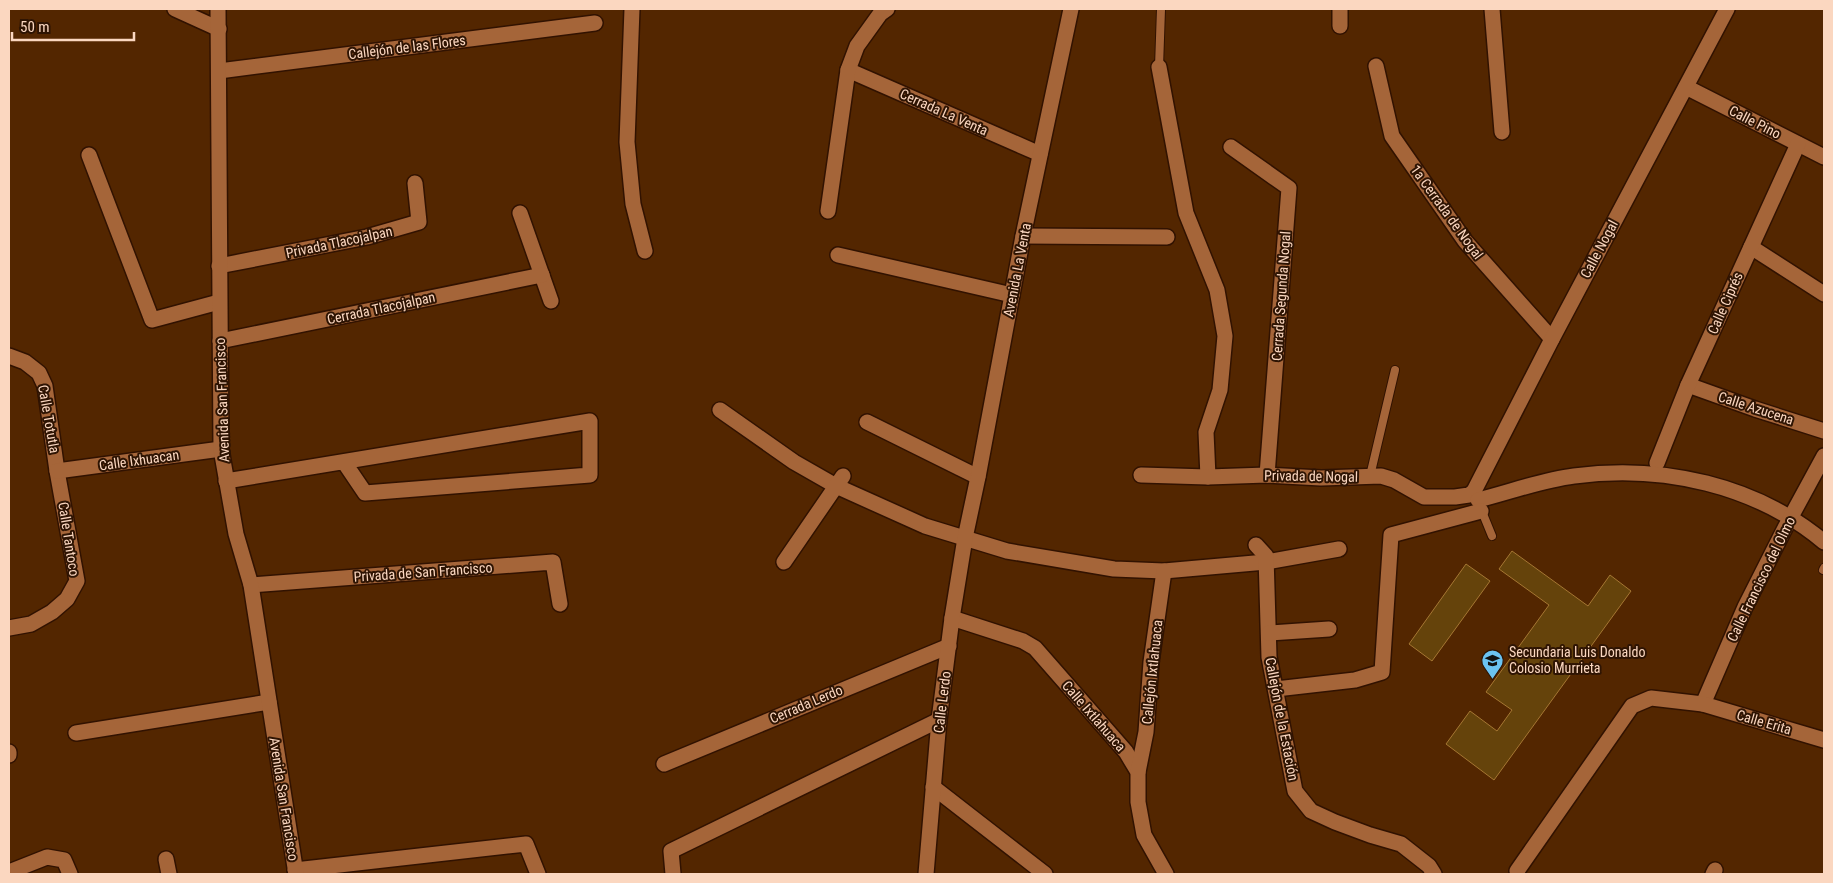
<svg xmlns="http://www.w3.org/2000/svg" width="1833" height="883" viewBox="0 0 1833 883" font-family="'Roboto Condensed',sans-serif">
  <rect width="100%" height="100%" fill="#532600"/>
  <g fill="#65430b" stroke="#a57733">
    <path d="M1512,551L1588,606L1610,575L1631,591L1494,780L1446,744L1470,711L1497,731L1512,710L1486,692L1549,605L1499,569Z"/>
    <path d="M1466,564L1490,581L1432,661L1409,644Z"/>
  </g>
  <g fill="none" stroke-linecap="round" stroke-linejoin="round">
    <defs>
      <g id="lane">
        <path d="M1159,67L1161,9"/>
        <path d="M1370,476L1395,370"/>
        <path d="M1481,509L1492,536"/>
        <path d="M1823,570L1824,568"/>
      </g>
      <g id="street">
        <path d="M175,9L219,29"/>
        <path d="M632,9L627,142L633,204L645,251"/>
        <path d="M1492,9L1502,132"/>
        <path d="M1340,26V9"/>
        <path d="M1376,66L1392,136L1465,241L1552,339"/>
        <path d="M1159,67L1186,213L1217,290L1225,336L1220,390L1206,432L1208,477"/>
        <path d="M848,70L1040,154"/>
        <path d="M219,71L595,23"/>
        <path d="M1686,87L1824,157"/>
        <path d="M1231,147L1289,188L1267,475"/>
        <path d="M89,155L152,320L219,302"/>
        <path d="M828,211L848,70L857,46L880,14L887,9"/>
        <path d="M520,213L551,301"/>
        <path d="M1023,236L1167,237"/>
        <path d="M1751,247L1824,294"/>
        <path d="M838,255L1012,295"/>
        <path d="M219,266L367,237L419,222L415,183"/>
        <path d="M220,341L542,275"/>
        <path d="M9,356L25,362L39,373L45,386L57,471L77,581L67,599L52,612L31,624L9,628"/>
        <path d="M1688,385L1755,409L1824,431"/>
        <path d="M720,410L794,462L836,486L925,526L1007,551L1114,569L1164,571L1266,562L1339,549"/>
        <path d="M867,422L978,477"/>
        <path d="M1657,463L1688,385L1798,144"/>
        <path d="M57,471L221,449"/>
        <path d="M1141,475L1208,477L1267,475L1321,478L1381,476L1394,480L1424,497H1455L1469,495L1474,491L1552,339L1727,9"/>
        <path d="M226,481C348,461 469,441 590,421V475L365,493L344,462"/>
        <path d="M1478,500C1510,492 1542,480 1574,476C1662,464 1756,485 1824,542"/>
        <path d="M1256,545L1266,556L1269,657L1295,791L1311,811L1335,822L1370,835L1401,844L1429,866L1434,874"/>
        <path d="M784,562L843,476"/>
        <path d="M251,585L553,562L560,604"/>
        <path d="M952,618L1023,641L1035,648L1126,752L1138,772V802L1144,835L1166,874"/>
        <path d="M1269,633L1329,629"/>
        <path d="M1276,689L1355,680L1382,672L1391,535L1481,511"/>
        <path d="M1703,704L1745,607L1786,526L1824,456"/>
        <path d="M76,733L269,702"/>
        <path d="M9,752V755"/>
        <path d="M664,764L949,646"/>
        <path d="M1138,772L1146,732L1151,662L1164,571"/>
        <path d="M933,787L1045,874"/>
        <path d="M166,859L169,874"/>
        <path d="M295,870L526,844L538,874"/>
        <path d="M1517,871L1632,706L1651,698L1703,704L1824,740"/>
        <path d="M9,872L47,857L64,860L70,874"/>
        <path d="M673,874L671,851L939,720"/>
        <path d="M926,874L939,720L952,618L965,538L978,477L1023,236L1071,9"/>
        <path d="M1713,874L1715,870"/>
      </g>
      <path id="secondary" d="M218,9L221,449L236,534L251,585L296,874"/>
    </defs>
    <use href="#lane" stroke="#311200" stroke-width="10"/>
    <use href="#street" stroke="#311200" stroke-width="18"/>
    <use href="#secondary" stroke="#311200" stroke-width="18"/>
    <use href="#lane" stroke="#a56539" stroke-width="8"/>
    <use href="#street" stroke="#a56539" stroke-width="15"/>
    <use href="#secondary" stroke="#a56539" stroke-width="15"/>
  </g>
  <defs>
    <symbol id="school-pin" viewBox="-11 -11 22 30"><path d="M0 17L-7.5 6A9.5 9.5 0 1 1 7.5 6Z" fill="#6bc3f2" stroke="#2e1403"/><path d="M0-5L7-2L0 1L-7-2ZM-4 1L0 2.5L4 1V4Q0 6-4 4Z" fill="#111"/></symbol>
  </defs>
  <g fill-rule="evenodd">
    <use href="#school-pin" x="1480" y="648" width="25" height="34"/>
  </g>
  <g text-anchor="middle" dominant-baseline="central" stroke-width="4" stroke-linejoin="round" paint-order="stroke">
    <g font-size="14" fill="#fbd7c0" stroke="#2e1403">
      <text transform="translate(407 47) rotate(-7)">Callejón de las Flores</text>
      <text transform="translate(944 112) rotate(24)">Cerrada La Venta</text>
      <text transform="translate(1755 122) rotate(27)">Calle Pino</text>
      <text transform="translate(1447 212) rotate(54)">1a Cerrada de Nogal</text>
      <text transform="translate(339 242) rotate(-12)">Privada Tlacojalpan</text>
      <text transform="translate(1599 249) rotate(-62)">Calle Nogal</text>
      <text transform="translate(1017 270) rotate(-79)">Avenida La Venta</text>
      <text transform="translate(1281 296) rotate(-86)">Cerrada Segunda Nogal</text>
      <text transform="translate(1725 303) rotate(-66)">Calle Ciprés</text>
      <text transform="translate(381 308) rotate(-12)">Cerrada Tlacojalpan</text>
      <text transform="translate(222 400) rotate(-92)">Avenida San Francisco</text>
      <text transform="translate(1756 408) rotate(18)">Calle Azucena</text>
      <text transform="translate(49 419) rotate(80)">Calle Totutla</text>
      <text transform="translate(139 460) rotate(-8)">Calle Ixhuacan</text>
      <text transform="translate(1311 476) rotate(1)">Privada de Nogal</text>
      <text transform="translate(69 539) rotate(81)">Calle Tantoco</text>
      <text transform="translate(423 572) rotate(-4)">Privada de San Francisco</text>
      <text transform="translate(1761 579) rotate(-64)">Calle Francisco del Olmo</text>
      <text transform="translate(1152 672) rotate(-84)">Callejón Ixtlahuaca</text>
      <text transform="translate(942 702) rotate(-83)">Calle Lerdo</text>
      <text transform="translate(806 704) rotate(-23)">Cerrada Lerdo</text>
      <text transform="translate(1094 716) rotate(49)">Calle Ixtlahuaca</text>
      <text transform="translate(1282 719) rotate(79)">Callejón de la Estación</text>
      <text transform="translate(1764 722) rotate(16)">Calle Erita</text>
      <text transform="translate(284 799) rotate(81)">Avenida San Francisco</text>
    </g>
    <g font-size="14" fill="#fbd7c0" stroke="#2e1403" text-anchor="start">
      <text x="1509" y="652">Secundaria Luis Donaldo<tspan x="1509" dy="16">Colosio Murrieta</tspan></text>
    </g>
  </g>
  <rect width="1833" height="883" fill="none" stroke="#fbd7c0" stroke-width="20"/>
  <path d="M12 32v8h122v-8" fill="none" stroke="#fbd7c0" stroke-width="2.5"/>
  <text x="20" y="32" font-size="15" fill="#fbd7c0" stroke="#2e1403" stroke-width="4" paint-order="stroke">50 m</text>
</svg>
